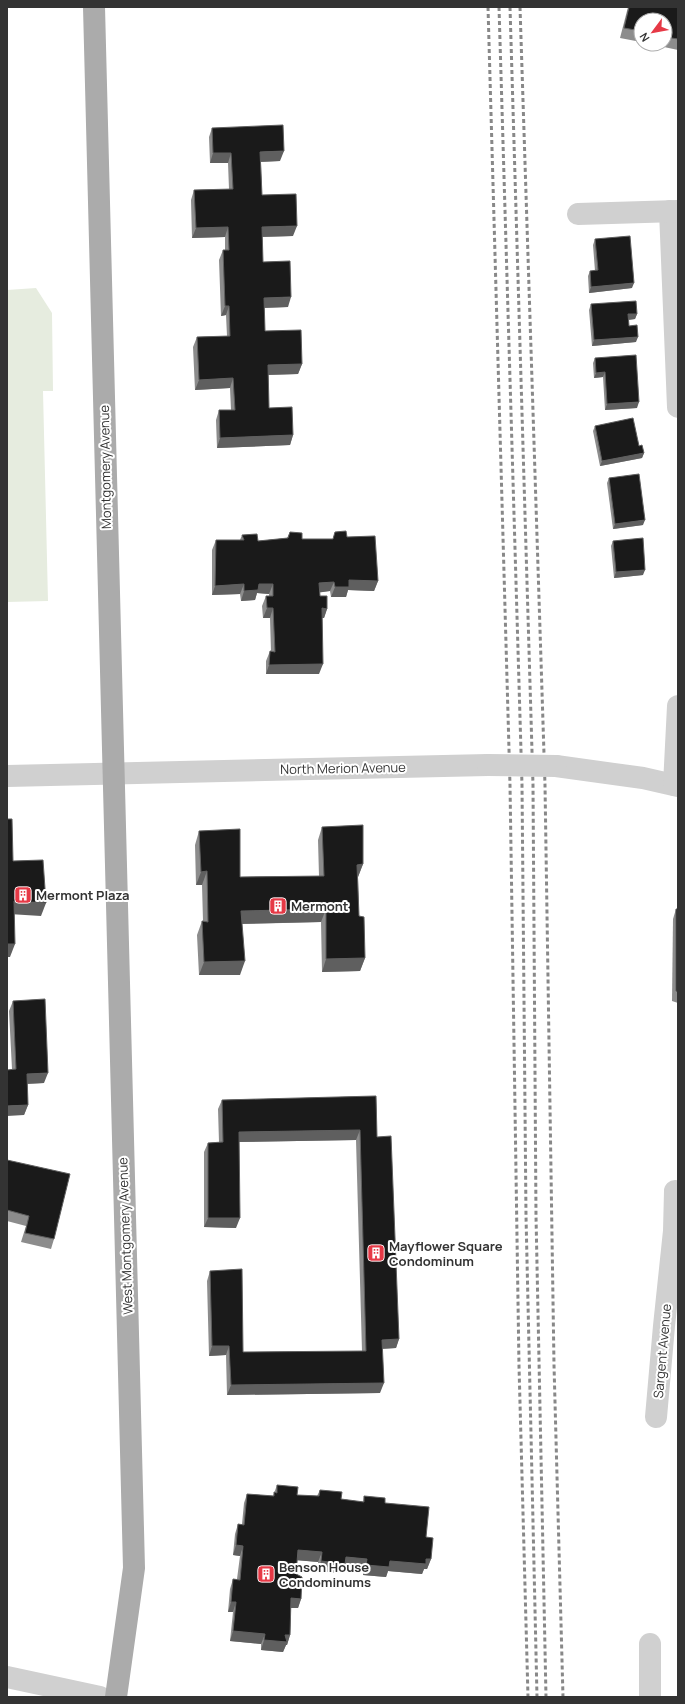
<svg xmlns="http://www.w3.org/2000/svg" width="685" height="1704" viewBox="0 0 685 1704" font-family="Manrope,sans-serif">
  <rect width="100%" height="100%" fill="#fff"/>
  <path fill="#e6ecdf" d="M36,288L52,313L53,391H43L48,601L7,602V290Z"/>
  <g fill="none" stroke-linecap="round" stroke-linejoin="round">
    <g stroke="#d0d0d0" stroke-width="22">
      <path d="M670,211L678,407"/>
      <path d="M578,214L678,211"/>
      <path d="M556,766L643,778L678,786"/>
      <path d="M7,776L488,765"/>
      <path d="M674,785L678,706"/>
      <path d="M656,1417L664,1326L674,1231L675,1191"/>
      <path d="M7,1677L100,1697"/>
      <path d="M650,1697V1644"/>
    </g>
    <path stroke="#ababab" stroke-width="22" d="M94,7L134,1568L116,1697"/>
    <g stroke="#888" stroke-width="3" stroke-dasharray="4 3" stroke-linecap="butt">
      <path d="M488,7L510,785L519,1366L528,1697"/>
      <path d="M499,7L522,785L526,1216L537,1697"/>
      <path d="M510,7L533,785L536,1216L546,1697"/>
      <path d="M520,7L545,785L554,1365L563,1697"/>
    </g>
    <path stroke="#d0d0d0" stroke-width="22" d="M488,765L556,766"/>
  </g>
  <g fill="#8c8c8c">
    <path d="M628,7H678V50L650,44H665V20H641V42L620,38Z"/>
    <path d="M212,128L280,161L261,162L262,195L293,236L262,237L263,262L288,307L264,308L265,331L302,364L298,374L268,375L269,408L293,435L290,445L217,448L216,420L219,410H231L230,388L195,390L193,347L197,337L227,336L226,315L221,316L219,260L223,250H225V237L192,238L191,200L194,190L229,189L228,163H210L209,137Z"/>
    <path d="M595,239L632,288L589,293L588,276L590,271H595L593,245Z"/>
    <path d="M591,304L637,314L635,319L629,320V326L636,342L592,346L589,310Z"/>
    <path d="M595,358L637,408L605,410L603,377L594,378L593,363Z"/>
    <path d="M595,426L639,446L644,453L642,458L600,466L593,431Z"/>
    <path d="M609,478L643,525L613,529L607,483Z"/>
    <path d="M290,532L302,539H333L335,532L347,537L378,581L374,591L348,590L346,597H331L330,591L320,592V596L327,609L324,618H322L319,674H266V661L270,651L271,652L270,618H263L262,606L266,596H269V594L257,593L255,600L241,601L240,594L212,595V550L216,540H240L242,535L258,541L287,538Z"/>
    <path d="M613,541L643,575L614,578L611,546Z"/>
    <path d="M322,827L363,864L358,877L359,916L365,958L360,971L322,972L321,922L242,924L240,975H199L197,935L202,921H203L202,885H196L195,845L199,831L240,877L319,876L318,840Z"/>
    <path d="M676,909H678V1003L672,1001L673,919Z"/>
    <path d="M13,1001L44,1083L27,1084L28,1105L24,1115L12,1069L9,1011Z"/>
    <path d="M376,1096L377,1137L399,1339L396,1348L382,1349L380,1393L227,1395L226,1355L209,1356L207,1281L210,1271L243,1352L362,1351L356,1140L239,1142L236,1228L204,1227V1152L208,1143L219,1142L218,1109L222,1100Z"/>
    <path d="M7,1160L54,1239L51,1249L21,1242L26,1226L7,1221Z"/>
    <path d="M277,1485L297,1495L317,1496L320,1490L341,1499L363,1502L364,1496L385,1503L426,1537L431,1559L427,1569H424L422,1574L388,1571L386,1577L363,1575V1569L344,1567L342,1573L318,1571V1562L297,1560L296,1574L301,1599L298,1608H291L290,1635L287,1645H286L283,1652L261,1650V1644L230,1641L233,1612H228L230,1589L233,1579H237L240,1556L233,1555L235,1534L238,1524H242L244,1503L247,1494L273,1496Z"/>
  </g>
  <g fill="#5f5f5f">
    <path d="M284,151L280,161L257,162L260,152Z"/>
    <path d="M213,153H231L228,163H210Z"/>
    <path d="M297,226L293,236L258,237L262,227Z"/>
    <path d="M228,227L225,237L192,238L196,228Z"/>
    <path d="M634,283L632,288L589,293L591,287Z"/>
    <path d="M291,297L288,307L260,308L264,298Z"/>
    <path d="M225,306H229L226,315L221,316Z"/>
    <path d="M628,314H637L635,319L626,320Z"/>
    <path d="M638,337L636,342L592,346L594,340Z"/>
    <path d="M302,364L298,374L264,375L268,365Z"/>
    <path d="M605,372L603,377L594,378L596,373Z"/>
    <path d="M233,378L230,388L195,390L199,380Z"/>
    <path d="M639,402L637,408L605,410L607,404Z"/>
    <path d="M293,435L290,445L217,448L220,438Z"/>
    <path d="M644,453L642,458L600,466L602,461Z"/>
    <path d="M645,520L643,525L613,529L615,524Z"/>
    <path d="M645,570L643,575L614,578L616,572Z"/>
    <path d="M349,580L378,581L374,591L348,590L346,597H331L335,587Z"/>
    <path d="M334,582L330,591L316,593L319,583Z"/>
    <path d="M244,584L240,594L212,595L215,586Z"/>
    <path d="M259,584H273L269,594L257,593L255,600L241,601L244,591Z"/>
    <path d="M267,608H273L270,618H263Z"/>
    <path d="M322,608L327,609L324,618H318Z"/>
    <path d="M323,664L319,674H266L269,665Z"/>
    <path d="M363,864L358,877L352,878L357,865Z"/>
    <path d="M207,871L202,885H196L201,872Z"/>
    <path d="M14,901L46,903L41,916L9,914Z"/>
    <path d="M326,909L321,922L236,924L241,911Z"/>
    <path d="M7,944H15L10,957H7Z"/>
    <path d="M365,958L360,971L322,972L326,959Z"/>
    <path d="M245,961L240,975H199L204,962Z"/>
    <path d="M48,1073L44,1083L23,1084L27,1074Z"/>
    <path d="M28,1105L24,1115L7,1116V1106Z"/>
    <path d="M360,1130L356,1140L236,1142L239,1132Z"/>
    <path d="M208,1218H240L236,1228L204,1227Z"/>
    <path d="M399,1339L396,1348L378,1349L382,1340Z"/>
    <path d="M212,1346H229L226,1355L209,1356Z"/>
    <path d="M384,1383L380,1393L227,1395L231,1385Z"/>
    <path d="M236,1545L243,1546L240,1556L233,1555Z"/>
    <path d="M298,1550L322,1552L318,1562L294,1560Z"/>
    <path d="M346,1557L367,1559L363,1569L344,1567L342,1573L318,1571L321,1561Z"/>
    <path d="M426,1559H431L427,1569H424L422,1574L388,1571L386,1577L363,1575L366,1565L390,1561Z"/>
    <path d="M291,1598L301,1599L298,1608H287Z"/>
    <path d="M231,1602H236L233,1612H228Z"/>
    <path d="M233,1631L265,1634L261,1644L230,1641Z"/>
    <path d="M285,1635H290L287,1645H286L283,1652L261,1650L264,1640Z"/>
  </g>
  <g fill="#1a1a1a" stroke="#5f5f5f">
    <path d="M629,7H678V39L665,37V20H641V31L624,28Z"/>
    <path d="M283,125L284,151L260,152L262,195L296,194L297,226L262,227L263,262L290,261L291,297L264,298L265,331L301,330L302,364L268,365L269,408L292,407L293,435L220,438L219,410H235L233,378L199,380L197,337L230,336L229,306H225L223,250H229L228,227L196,228L194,190L233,189L231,153H213L212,128Z"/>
    <path d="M630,236L634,283L591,287L590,271L598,270L595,239Z"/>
    <path d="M636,301L637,314H628L629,326L637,325L638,337L594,340L591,304Z"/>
    <path d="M636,355L639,402L607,404L605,372L596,373L595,358Z"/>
    <path d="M633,418L639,446L642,445L644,453L602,461L595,426Z"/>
    <path d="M639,474L645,520L615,524L609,478Z"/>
    <path d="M346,531L347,537L375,536L378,581L349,580V587H335L334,582L319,583L320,596H327V609L322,608L323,664L269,665L270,651L275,652L273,608H267L266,596H273V584H259L258,590L244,591V584L215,586L216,540H244L242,535L257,534L258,541L288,538L290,532L302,533V539H333L335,532Z"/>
    <path d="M643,538L645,570L616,572L613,541Z"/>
    <path d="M7,819H12L13,861L43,860L46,903L14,901L15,944H7Z"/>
    <path d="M363,825V864L357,865L359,916L364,917L365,958L326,959V909L241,911L245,961L204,962L202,921L208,922L207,871L201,872L199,831L240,829V877L324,876L322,827Z"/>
    <path d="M676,909H678V992L676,991Z"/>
    <path d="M45,999L48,1073L27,1074L28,1105L7,1106V1070L16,1069L13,1001Z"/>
    <path d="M376,1096L377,1137L391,1136L399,1339L382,1340L384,1383L231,1385L229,1346H212L210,1271L242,1269L243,1352L366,1351L360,1130L239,1132L240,1218H208V1143L223,1142L222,1100Z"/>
    <path d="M7,1160L70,1174L54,1239L25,1233L29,1216L7,1210Z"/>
    <path d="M277,1485L298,1487L297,1495L319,1496L320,1490L342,1492L341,1499L364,1502V1496L385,1498V1503L429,1507L426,1537L433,1538L431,1559H426V1564L390,1561L389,1567L366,1565L367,1559L346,1557L345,1564L321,1561L322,1552L298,1550L296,1574L302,1577L301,1599L291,1598L290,1635H285L287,1642L264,1640L265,1634L233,1631L236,1602H231L233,1579L240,1580L243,1546L236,1545L238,1524L244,1525L247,1494L274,1496V1492L277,1493Z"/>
  </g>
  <defs>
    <symbol id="building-square" viewBox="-11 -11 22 22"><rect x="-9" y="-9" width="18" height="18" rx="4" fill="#e63946" stroke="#fff"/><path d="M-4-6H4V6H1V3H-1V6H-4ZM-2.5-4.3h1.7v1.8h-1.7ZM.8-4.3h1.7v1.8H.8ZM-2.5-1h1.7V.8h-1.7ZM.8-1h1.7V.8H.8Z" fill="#fff"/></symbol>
  </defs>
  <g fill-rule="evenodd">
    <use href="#building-square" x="13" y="885" width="20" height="20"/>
    <use href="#building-square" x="268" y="896" width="20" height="20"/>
    <use href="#building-square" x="366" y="1243" width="20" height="20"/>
    <use href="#building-square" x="256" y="1564" width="20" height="20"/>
  </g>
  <g text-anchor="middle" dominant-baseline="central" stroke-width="4" stroke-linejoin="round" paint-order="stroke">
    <g font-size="13" fill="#333" stroke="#fff">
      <text transform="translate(105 467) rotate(-91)">Montgomery Avenue</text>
      <text transform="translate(343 768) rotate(-1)">North Merion Avenue</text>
      <text transform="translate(125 1236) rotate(-92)">West Montgomery Avenue</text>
      <text transform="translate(662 1351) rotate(-85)">Sargent Avenue</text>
    </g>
    <g font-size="13" font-weight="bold" fill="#333" stroke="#fff" text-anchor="start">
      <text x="36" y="895">Mermont Plaza</text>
      <text x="291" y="906">Mermont</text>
      <text x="389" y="1246">Mayflower Square<tspan x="389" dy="15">Condominum</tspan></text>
      <text x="279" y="1567">Benson House<tspan x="279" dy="15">Condominums</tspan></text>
    </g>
  </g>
  <rect width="685" height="1704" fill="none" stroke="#333333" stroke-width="16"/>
  <g transform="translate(653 32) rotate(238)"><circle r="19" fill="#ffffff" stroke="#adadad"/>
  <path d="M0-3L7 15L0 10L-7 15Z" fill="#e63946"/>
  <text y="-6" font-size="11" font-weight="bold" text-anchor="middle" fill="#333333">N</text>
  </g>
</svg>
